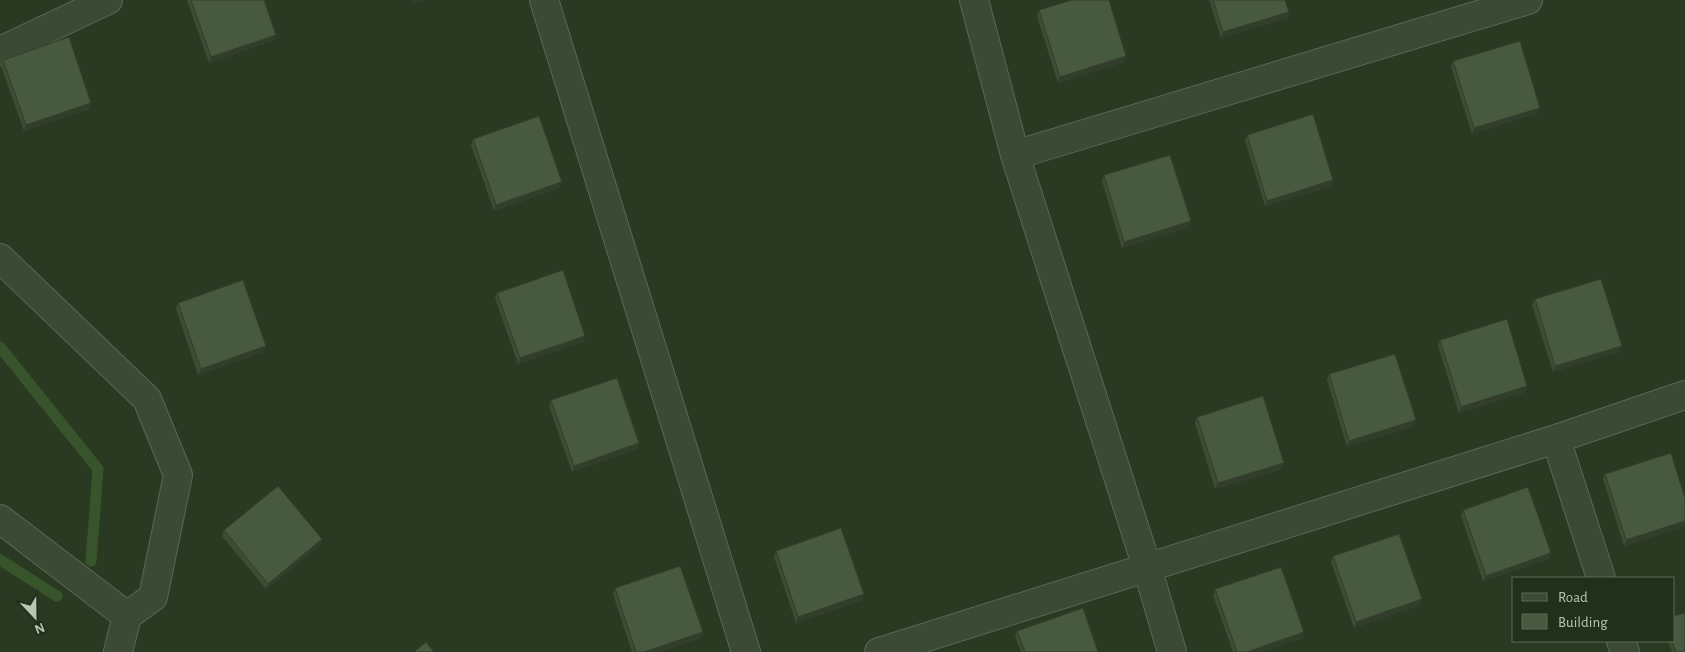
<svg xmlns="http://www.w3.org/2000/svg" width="1685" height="652" viewBox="0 0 1685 652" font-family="'Alegreya Sans',sans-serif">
  <rect width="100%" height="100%" fill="#2a3a22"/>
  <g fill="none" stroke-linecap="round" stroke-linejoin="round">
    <g stroke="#38542b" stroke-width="11">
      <path d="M0,347L98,469L91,561"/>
      <path d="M0,560L57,596"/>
    </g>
    <defs>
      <g id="minor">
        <path d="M544,0L746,652"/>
        <path d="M974,0L1015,155L1147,567L1172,652"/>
        <path d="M0,51L108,0"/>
        <path d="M1015,155L1528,0"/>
        <path d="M0,258L147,399L178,475L153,597L127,616L118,652"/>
        <path d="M1556,439L1601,578"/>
        <path d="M0,519L127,616"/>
        <path d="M1621,641L1625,652"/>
        <path d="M879,652L1556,439L1685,395"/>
      </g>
    </defs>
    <use href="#minor" stroke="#5a6853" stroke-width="30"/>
    <use href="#minor" stroke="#3c4a35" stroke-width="28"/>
  </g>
  <g fill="#3d4d35">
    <path d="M187,0H264L274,40L209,63Z"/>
    <path d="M1209,0H1285L1289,12L1287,18L1221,38Z"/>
    <path d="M1039,10L1124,62L1058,83L1037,16Z"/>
    <path d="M3,60L89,109L24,131L1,66Z"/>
    <path d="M1453,61L1538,113L1472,134L1451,67Z"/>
    <path d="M1247,135L1333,180L1331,186L1265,206L1245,140Z"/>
    <path d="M473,139L562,182L559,188L494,211L471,145Z"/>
    <path d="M1104,175L1191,221L1189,227L1122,248L1102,181Z"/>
    <path d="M497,293L585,336L583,342L518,364L495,298Z"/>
    <path d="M1535,299L1622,346L1619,352L1553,372L1532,305Z"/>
    <path d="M178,303L264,352L198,375L176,309Z"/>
    <path d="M1440,340L1525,392L1459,413L1438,346Z"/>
    <path d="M1329,374L1416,420L1414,426L1347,447L1327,380Z"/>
    <path d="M551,400L639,443L637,449L572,472L549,406Z"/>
    <path d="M1197,417L1282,469L1215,489L1195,423Z"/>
    <path d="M1605,474L1685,498V526L1624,546L1603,479Z"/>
    <path d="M1463,510L1549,559L1483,581L1461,516Z"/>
    <path d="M224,530L322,539L320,545L266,589L222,536Z"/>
    <path d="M776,551L864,594L862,600L796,623L774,557Z"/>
    <path d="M1333,556L1420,605L1354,628L1331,562Z"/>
    <path d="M615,588L703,632L701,638L659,652H632L613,594Z"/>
    <path d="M1215,589L1304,632L1302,638L1262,652H1233L1213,595Z"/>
    <path d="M1017,631L1098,652H1021L1015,637Z"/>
    <path d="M1668,641H1674L1685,652H1672Z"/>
  </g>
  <g fill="#323e2b">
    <path d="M414,0H425L413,4Z"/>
    <path d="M1289,12L1287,18L1221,38L1223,32Z"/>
    <path d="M276,35L274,40L209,63L211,57Z"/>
    <path d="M1126,56L1124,62L1058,83L1060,77Z"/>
    <path d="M91,103L89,109L24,131L26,125Z"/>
    <path d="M1540,108L1538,113L1472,134L1474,128Z"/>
    <path d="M1333,180L1331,186L1265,206L1267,201Z"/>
    <path d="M562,182L559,188L494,211L496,205Z"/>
    <path d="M1191,221L1189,227L1122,248L1124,242Z"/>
    <path d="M585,336L583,342L518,364L520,358Z"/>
    <path d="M266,346L264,352L198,375L201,369Z"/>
    <path d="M1622,346L1619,352L1553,372L1555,366Z"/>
    <path d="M1527,386L1525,392L1459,413L1461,407Z"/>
    <path d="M1416,420L1414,426L1347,447L1349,441Z"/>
    <path d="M639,443L637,449L572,472L574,466Z"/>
    <path d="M1284,463L1282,469L1215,489L1218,483Z"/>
    <path d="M1685,521V526L1624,546L1626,540Z"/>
    <path d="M322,539L320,545L266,589L268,584Z"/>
    <path d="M1551,553L1549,559L1483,581L1486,576Z"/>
    <path d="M864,594L862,600L796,623L798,617Z"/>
    <path d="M1422,599L1420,605L1354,628L1356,622Z"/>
    <path d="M703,632L701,638L659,652H644Z"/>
    <path d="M1304,632L1302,638L1262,652H1247Z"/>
  </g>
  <g fill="#47593e" stroke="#323e2b">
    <path d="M191,0H264L276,35L211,57Z"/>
    <path d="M1072,0H1109L1126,56L1060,77L1039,10Z"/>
    <path d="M1213,0H1285L1289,12L1223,32Z"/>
    <path d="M69,37L91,103L26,125L3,60Z"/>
    <path d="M1520,41L1540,108L1474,128L1453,61Z"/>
    <path d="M1313,114L1333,180L1267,201L1247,135Z"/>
    <path d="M539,116L562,182L496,205L473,139Z"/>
    <path d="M1170,155L1191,221L1124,242L1104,175Z"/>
    <path d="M563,270L585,336L520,358L497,293Z"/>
    <path d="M1601,279L1622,346L1555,366L1535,299Z"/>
    <path d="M243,280L266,346L201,369L178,303Z"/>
    <path d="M1507,319L1527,386L1461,407L1440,340Z"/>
    <path d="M1395,354L1416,420L1349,441L1329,374Z"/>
    <path d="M617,378L639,443L574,466L551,400Z"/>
    <path d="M1263,396L1284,463L1218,483L1197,417Z"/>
    <path d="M1671,453L1685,498V521L1626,540L1605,474Z"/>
    <path d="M278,486L322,539L268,584L224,530Z"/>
    <path d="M1528,487L1551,553L1486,576L1463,510Z"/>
    <path d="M841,528L864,594L798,617L776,551Z"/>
    <path d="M1399,534L1422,599L1356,622L1333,556Z"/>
    <path d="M680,566L703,632L644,652H636L615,588Z"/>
    <path d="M1281,567L1304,632L1247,652H1237L1215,589Z"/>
    <path d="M1083,608L1098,652H1025L1017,631Z"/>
    <path d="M1685,613V652H1676L1672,641H1674V616Z"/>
    <path d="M426,642L434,652H414Z"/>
  </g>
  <rect x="1512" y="577" width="162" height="65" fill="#212f1b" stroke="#5d6b57"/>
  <rect x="1522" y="593" width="25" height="8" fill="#3c4a35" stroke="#5d6b57"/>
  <text x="1558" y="602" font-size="15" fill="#b7c6b0">Road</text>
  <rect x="1522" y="614" width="25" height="15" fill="#47593e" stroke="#5d6b57"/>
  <text x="1558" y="627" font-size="15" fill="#b7c6b0">Building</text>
  <g transform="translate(35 617) rotate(158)" stroke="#212f1b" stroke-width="4" paint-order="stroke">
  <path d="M0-4L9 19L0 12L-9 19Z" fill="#b7c6b0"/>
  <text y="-8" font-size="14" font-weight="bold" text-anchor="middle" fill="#b7c6b0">N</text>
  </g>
</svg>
